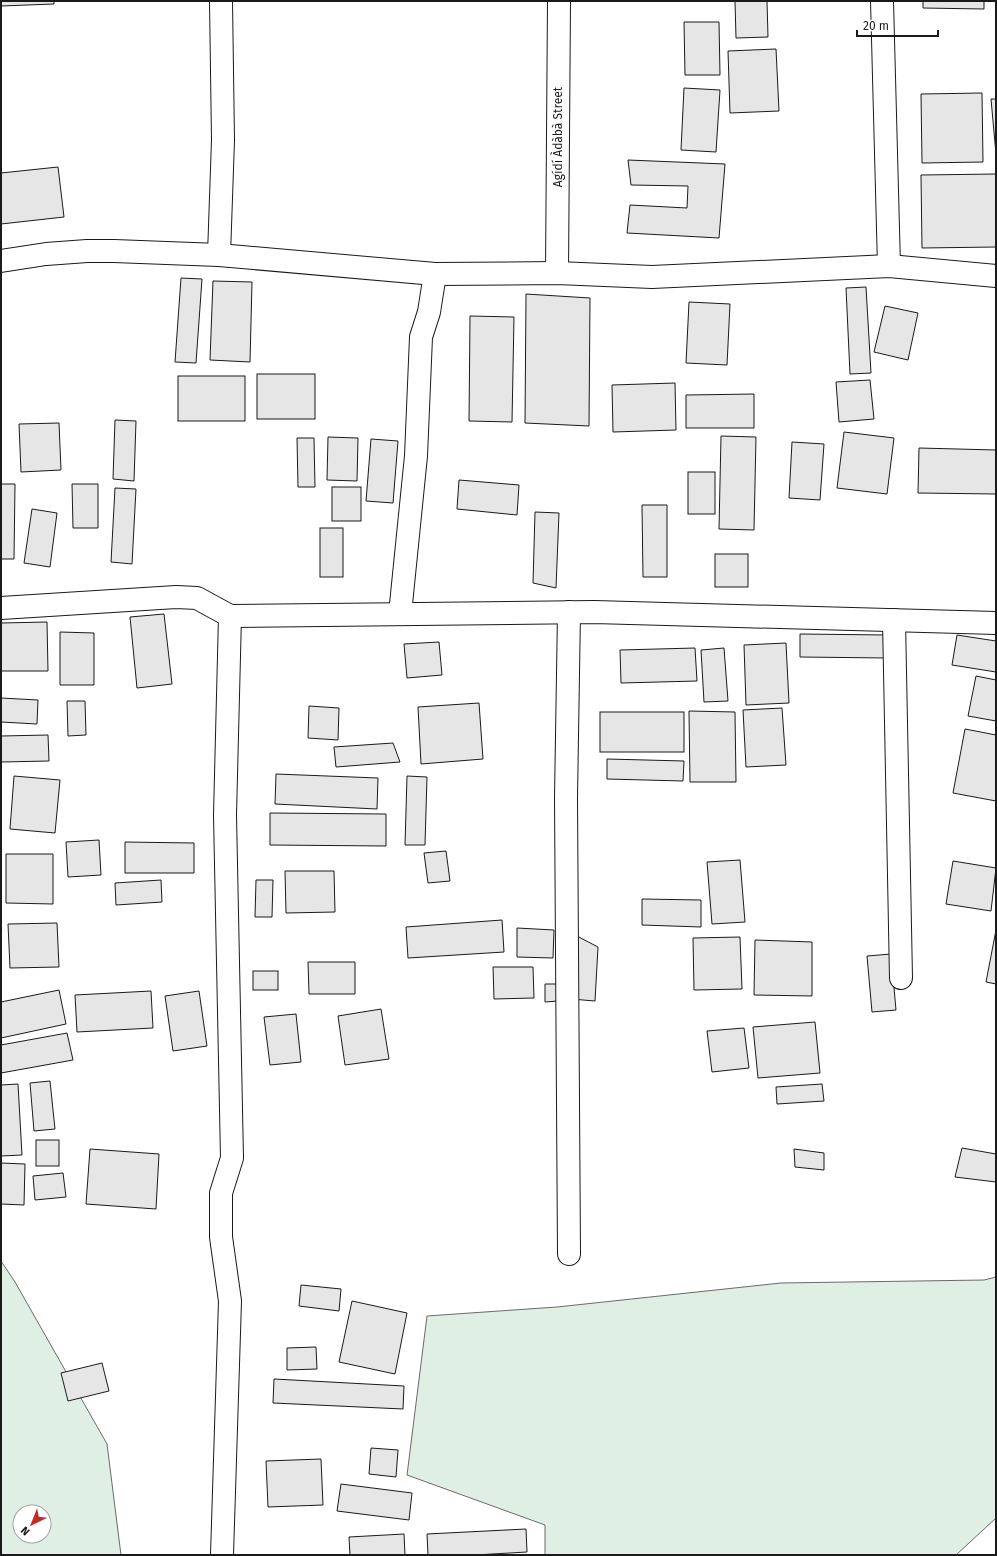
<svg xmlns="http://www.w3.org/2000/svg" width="997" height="1556" viewBox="0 0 997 1556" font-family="'Fira Sans',sans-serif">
  <rect width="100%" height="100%" fill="#fff"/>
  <g fill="#e0efe3" stroke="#6a6a6a" fill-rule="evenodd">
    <path d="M1,1261L15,1282L107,1444L121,1555H1ZM20,1512H44V1536H20Z"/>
    <path d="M996,1277V1518L956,1555H545V1525L407,1475L427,1316L557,1307L781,1283L984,1280Z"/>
  </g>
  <g fill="#e6e6e6" stroke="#1a1a1a">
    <path d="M1,1H54V4L1,6Z"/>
    <path d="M735,1H767L768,37L736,38Z"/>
    <path d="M923,1H984V9L923,8Z"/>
    <path d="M684,22H719L720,75H685Z"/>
    <path d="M776,49L779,111L730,113L728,51Z"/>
    <path d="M684,88L720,90L716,152L681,150Z"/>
    <path d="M982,93L983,162L922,163L921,94Z"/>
    <path d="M991,99H996V154Z"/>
    <path d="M628,160L725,164L719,238L627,233L630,205L687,208L688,186L631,185Z"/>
    <path d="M58,167L64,217L1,224V173Z"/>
    <path d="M996,174V247L922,248L921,175Z"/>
    <path d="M181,278L202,279L196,363L175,362Z"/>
    <path d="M213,281L252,282L250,362L210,360Z"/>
    <path d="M866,287L871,373L850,374L846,288Z"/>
    <path d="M526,294L590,298L589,426L525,423Z"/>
    <path d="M689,302L730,304L727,365L686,363Z"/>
    <path d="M885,306L918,313L908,360L874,352Z"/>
    <path d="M470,316L514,317L512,422L469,421Z"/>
    <rect x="257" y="374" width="58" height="45"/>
    <rect x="178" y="376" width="67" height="45"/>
    <path d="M870,380L874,419L839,422L836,382Z"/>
    <path d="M675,383L676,430L613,432L612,385Z"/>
    <path d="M754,394V428H686V395Z"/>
    <path d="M115,420L136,421L134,481L113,479Z"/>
    <path d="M59,423L61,470L21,472L19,424Z"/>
    <path d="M844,432L894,438L887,494L837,488Z"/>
    <path d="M721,436L756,437L754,530L719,529Z"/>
    <path d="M328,437L358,438L357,481L327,480Z"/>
    <path d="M297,438H314L315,487H298Z"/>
    <path d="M371,439L398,441L393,503L366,501Z"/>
    <path d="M792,442L824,444L820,500L789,498Z"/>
    <path d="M919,448L996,450V494L918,493Z"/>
    <rect x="688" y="472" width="27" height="42"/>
    <path d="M459,480L519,485L517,515L457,509Z"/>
    <path d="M1,484H15L14,559H1Z"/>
    <path d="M72,484H98V528H73Z"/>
    <rect x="332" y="487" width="29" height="34"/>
    <path d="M115,488L136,489L132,564L111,562Z"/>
    <path d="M642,505H667V577H643Z"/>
    <path d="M32,509L57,513L50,567L24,563Z"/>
    <path d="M535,512L559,513L556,588L533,583Z"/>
    <rect x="320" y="528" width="23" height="49"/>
    <rect x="715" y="554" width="33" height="33"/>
    <path d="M164,614L172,684L137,688L130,617Z"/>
    <path d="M47,622L48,671H1V623Z"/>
    <path d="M60,632L94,633V685H60Z"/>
    <path d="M800,634L887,635V658L800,657Z"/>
    <path d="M957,635L996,641V672L952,665Z"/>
    <path d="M439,642L442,675L407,678L404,644Z"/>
    <path d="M786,643L789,703L746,705L744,645Z"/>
    <path d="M695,648L697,681L621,683L620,650Z"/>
    <path d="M724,648L728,701L704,702L701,650Z"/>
    <path d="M976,676L996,680V721L968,716Z"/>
    <path d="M1,698L38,700L37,724L1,722Z"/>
    <path d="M67,701H85L86,735L68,736Z"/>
    <path d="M479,703L483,759L421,764L418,707Z"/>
    <path d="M309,706L339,708L338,740L308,738Z"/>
    <path d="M782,708L786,765L746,767L743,710Z"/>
    <path d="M689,711L735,712L736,782H690Z"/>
    <rect x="600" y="712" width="84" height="40"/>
    <path d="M965,729L996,735V801L953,793Z"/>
    <path d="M48,735L49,761L1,762V736Z"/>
    <path d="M393,743L400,762L336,767L334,747Z"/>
    <path d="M607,759L684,761L683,781L607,779Z"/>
    <path d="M276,774L378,778L377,809L275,804Z"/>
    <path d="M14,776L60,780L55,833L10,829Z"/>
    <path d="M407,776L427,777L425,845H405Z"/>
    <path d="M270,813L386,814V846L270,845Z"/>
    <path d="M99,840L101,875L68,877L66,842Z"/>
    <path d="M125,842L194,843V873H125Z"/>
    <path d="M446,851L450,881L428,883L424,853Z"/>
    <path d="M6,854H53V904L6,903Z"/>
    <path d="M740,860L745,922L712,924L707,862Z"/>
    <path d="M953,861L996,868L991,911L946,904Z"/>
    <path d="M285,871H334L335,912L286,913Z"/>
    <path d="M161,880L162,902L116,905L115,883Z"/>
    <path d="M256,880H273L272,917H255Z"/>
    <path d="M642,899L701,900V927L642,925Z"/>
    <path d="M502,920L504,952L408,958L406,927Z"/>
    <path d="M57,923L59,967L10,968L8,924Z"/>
    <path d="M517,928L554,930L553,958L517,957Z"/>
    <path d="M996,930V984L986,982Z"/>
    <path d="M573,934L598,947L595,1001L571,999Z"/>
    <path d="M740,937L742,989L694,990L693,938Z"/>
    <path d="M755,940L812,942V996L754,995Z"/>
    <path d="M891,954L896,1010L872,1012L867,956Z"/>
    <path d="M308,962H355V994H309Z"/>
    <path d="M493,967H533L534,998L494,999Z"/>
    <rect x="253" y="971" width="25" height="19"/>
    <path d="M545,984H558V1001L545,1002Z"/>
    <path d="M59,990L66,1024L1,1038V1002Z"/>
    <path d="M151,991L153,1028L77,1032L75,995Z"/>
    <path d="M199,991L207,1046L173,1051L165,996Z"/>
    <path d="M381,1009L389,1059L345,1065L338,1016Z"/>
    <path d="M296,1014L301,1062L270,1065L264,1017Z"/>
    <path d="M815,1022L820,1073L758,1078L753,1027Z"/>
    <path d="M744,1028L749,1068L712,1072L707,1031Z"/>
    <path d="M67,1033L73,1060L1,1073V1045Z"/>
    <path d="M50,1081L55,1129L34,1131L30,1083Z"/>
    <path d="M18,1084L22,1155L1,1156V1085Z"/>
    <path d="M822,1084L824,1101L777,1104L776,1087Z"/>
    <rect x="36" y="1140" width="23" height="26"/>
    <path d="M962,1148L996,1154V1182L955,1177Z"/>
    <path d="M90,1149L159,1154L156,1209L86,1204Z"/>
    <path d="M794,1149L824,1153V1170L795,1167Z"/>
    <path d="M1,1163L25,1164L24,1205L1,1204Z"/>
    <path d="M63,1173L66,1197L35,1200L33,1176Z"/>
    <path d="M301,1285L341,1289L339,1311L299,1306Z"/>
    <path d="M352,1301L407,1313L395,1374L339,1362Z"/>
    <path d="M316,1347L317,1369L287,1370V1348Z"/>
    <path d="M102,1363L109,1391L68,1401L61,1373Z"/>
    <path d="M274,1379L404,1386L403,1409L273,1403Z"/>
    <path d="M371,1448L398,1450L396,1477L369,1474Z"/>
    <path d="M321,1459L323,1505L268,1507L266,1461Z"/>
    <path d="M341,1484L412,1493L409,1520L337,1511Z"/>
    <path d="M526,1529L527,1552L475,1555H428L427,1534Z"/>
    <path d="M404,1534L405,1555H350L349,1537Z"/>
  </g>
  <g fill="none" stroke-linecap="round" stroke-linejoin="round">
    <defs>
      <g id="minor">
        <path d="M882,1L889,266"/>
        <path d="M219,255L223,140L221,1"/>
        <path d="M1,261L46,254L87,251H114L219,255L435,274L557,273L652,277L889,266L996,276"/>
        <path d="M557,273L559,1"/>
        <path d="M1,608L176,597L197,598L230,616L594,612L996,623"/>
        <path d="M569,612L566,798L569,1254"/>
        <path d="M400,614L416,456L421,337L429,312L435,274"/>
        <path d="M894,620L901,978"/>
        <path d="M222,1555L230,1301L221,1237V1193L232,1158L225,815L230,616"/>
      </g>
    </defs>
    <use href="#minor" stroke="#1a1a1a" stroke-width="24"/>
    <use href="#minor" stroke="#fff" stroke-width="22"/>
  </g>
  <g text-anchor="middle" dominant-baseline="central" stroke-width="3" stroke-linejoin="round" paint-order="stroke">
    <g font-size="12" fill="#1a1a1a" stroke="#fff">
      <text transform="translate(558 137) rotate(-90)">Agídí Àdàbà Street</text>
    </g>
  </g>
  <rect width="997" height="1556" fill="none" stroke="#1a1a1a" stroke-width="4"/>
  <g transform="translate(32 1524) rotate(223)"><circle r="19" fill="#ffffff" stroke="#a3a3a3"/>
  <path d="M0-3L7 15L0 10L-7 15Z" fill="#c62828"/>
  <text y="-6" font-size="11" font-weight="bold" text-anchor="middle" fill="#1a1a1a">N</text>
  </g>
  <path d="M857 30v6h81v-6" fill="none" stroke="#1a1a1a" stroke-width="2"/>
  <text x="863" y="30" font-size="12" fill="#1a1a1a" stroke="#ffffff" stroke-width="3" paint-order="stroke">20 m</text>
</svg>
